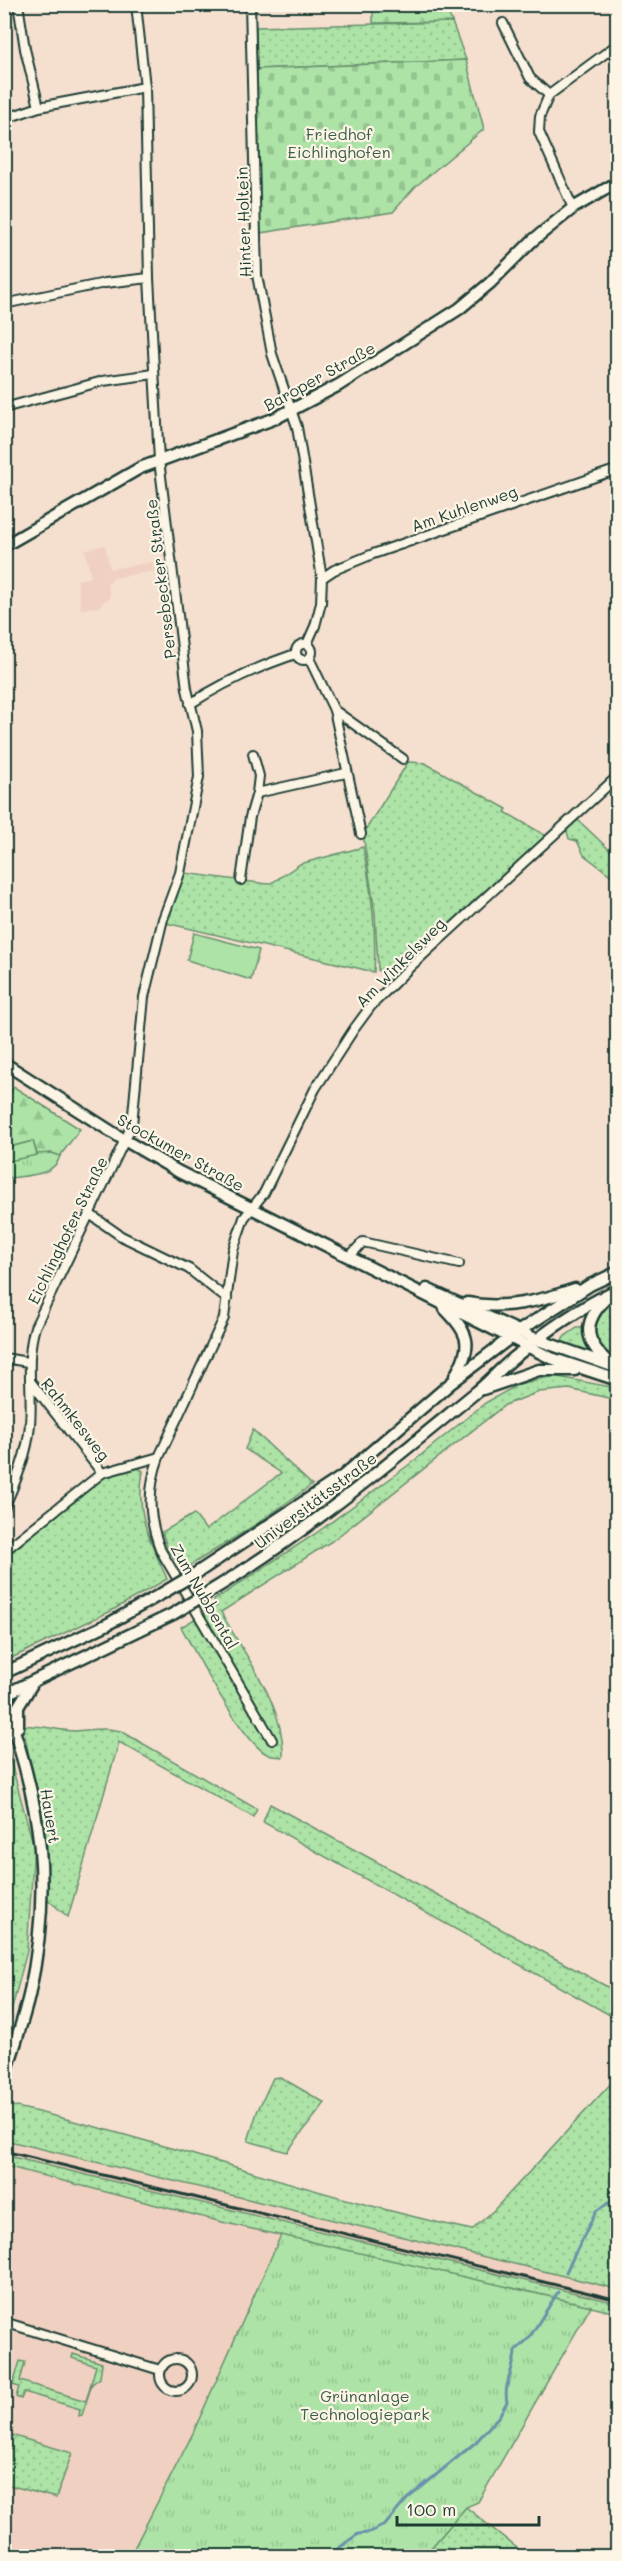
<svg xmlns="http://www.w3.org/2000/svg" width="622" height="2561" viewBox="0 0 622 2561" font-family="Mali,sans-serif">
  <defs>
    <pattern id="grass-dots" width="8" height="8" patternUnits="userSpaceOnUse" patternTransform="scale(1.5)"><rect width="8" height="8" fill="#ade3a6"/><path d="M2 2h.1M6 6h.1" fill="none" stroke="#94c490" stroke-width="1.8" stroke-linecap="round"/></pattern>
    <pattern id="forest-firs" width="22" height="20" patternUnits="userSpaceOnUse" patternTransform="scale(1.5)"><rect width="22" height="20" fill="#ade3a6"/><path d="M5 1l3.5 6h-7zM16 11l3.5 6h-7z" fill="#94c490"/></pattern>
    <pattern id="cemetery-stones" width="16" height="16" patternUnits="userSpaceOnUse" patternTransform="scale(1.5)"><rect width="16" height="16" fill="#ade3a6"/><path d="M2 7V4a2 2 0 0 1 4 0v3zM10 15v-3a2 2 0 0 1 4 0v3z" fill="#94c490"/></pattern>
    <pattern id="park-tufts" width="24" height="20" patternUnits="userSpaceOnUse" patternTransform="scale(1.5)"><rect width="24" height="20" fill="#ade3a6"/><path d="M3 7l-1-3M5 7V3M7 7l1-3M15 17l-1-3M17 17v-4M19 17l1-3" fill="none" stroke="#94c490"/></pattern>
  </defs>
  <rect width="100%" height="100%" fill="#f5dfcf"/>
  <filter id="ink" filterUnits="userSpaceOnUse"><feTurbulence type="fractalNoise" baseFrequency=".0167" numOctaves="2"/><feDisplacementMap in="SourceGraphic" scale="12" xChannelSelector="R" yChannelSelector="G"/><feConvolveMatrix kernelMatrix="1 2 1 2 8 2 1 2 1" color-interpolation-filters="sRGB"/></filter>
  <g filter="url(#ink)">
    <g fill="#f0d0c0">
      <path d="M105,545L110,569L153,562L154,571L112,578V581L107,582L110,599L105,600L99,607L81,609L77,580L91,577L85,550Z"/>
      <path d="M5,2140L617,2289V2303L5,2155Z"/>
      <path d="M4,2166L226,2223L281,2235L193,2433L130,2556H5Z"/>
    </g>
    <g fill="url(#grass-dots)" stroke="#66906d" stroke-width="1.5">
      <path d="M452,22L466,60L257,69L256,27Z"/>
      <path d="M408,762L425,763L507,809L505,812L548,837L392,981L378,970L375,913L363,834Z"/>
      <path d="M578,820L617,857V880L584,855L577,841L569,839L566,828Z"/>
      <path d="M363,847C371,887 377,930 374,972L166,923L185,873L267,884L273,882L300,864Z"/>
      <path d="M617,1301V1359C586,1344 588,1317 617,1301Z"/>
      <path d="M577,1328H584L592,1354L561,1342L565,1336Z"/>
      <path d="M553,1376L617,1388V1400L569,1389L539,1392L505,1405L332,1541L221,1612C245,1657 285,1704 283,1757C279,1756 273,1757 269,1755C245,1747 195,1652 181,1627L217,1606L214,1600L315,1534L410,1464L485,1403L519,1384Z"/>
      <path d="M253,1430L312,1485L255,1525L183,1570L168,1550L162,1532L194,1514L206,1530L281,1473L245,1449Z"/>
      <path d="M136,1467L143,1471C135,1515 150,1540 167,1579L111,1611L5,1661V1554L106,1474Z"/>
      <path d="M23,1726C41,1724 57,1731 75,1731C92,1730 103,1727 121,1731L257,1809L253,1817L119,1742L68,1917L47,1899V1846Z"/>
      <path d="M4,1737L34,1847L27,1951L10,2016L4,2014Z"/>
      <path d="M270,1804L617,1992V2019L263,1822Z"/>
      <path d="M280,2077L325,2103L287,2152L248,2141L257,2112L273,2078Z"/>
      <path d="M617,2077V2289L5,2140V2118L8,2105C164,2140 315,2197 472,2230L494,2210Z"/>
      <path d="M4,2155L617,2303V2313L226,2223L5,2166Z"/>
      <path d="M73,2354L102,2363L100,2378L92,2384L82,2415L79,2416L80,2409L24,2392L21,2399L16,2397L19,2387L13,2385L20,2361L25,2362L20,2381L86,2401L96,2366L72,2358Z"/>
      <path d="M4,2433L72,2453L56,2498L5,2484Z"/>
      <path d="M466,2507L527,2556H424Z"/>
    </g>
    <g fill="url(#forest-firs)" stroke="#66906d" stroke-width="1.5">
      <path d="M373,5H445L452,22L373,23Z"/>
      <path d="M14,1087L80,1129L60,1156L52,1153L37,1155L5,1148V1103Z"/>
    </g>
    <path fill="url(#cemetery-stones)" stroke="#66906d" stroke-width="1.5" d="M466,60L484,129L415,187L393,212L260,233L257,69Z"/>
    <g fill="url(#park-tufts)" stroke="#66906d" stroke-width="1.5">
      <path d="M33,1141L37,1154L52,1153L60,1156C54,1177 27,1175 9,1178L5,1176V1148Z"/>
      <path d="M281,2235L591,2306L478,2502L466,2507L424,2556H130L193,2433Z"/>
    </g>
    <g fill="#ade3a6" stroke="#66906d" stroke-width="1.5">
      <path d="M194,933L259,950L251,980L187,960Z"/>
      <path d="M33,1141L37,1155L9,1161L6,1148Z"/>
    </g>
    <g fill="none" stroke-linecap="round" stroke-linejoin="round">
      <g stroke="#6b92aa" stroke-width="3">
        <path d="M566,2272L596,2211L618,2197"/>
        <path d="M328,2556L358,2534L367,2533L385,2525L407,2499L476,2442L499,2416L507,2402C503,2383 515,2369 515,2351L529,2338L558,2292"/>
      </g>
      <defs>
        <g id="minor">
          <path d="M18,4L25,49L39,107"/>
          <path d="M250,4L257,275L272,354L297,427L322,578L321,603L315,626L307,644"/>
          <path d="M503,23L530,78L549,95"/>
          <path d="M4,119L39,107L145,87"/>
          <path d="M573,208L539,132L540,116L549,95L618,44"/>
          <path d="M4,304L105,283L149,278"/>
          <path d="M4,408L103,381L154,374"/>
          <path d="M322,578L334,570L373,554L618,469"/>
          <circle cx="304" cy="652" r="8"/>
          <path d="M309,658L334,710L361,834"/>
          <path d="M190,704C224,682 257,667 295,654"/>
          <path d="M334,710L403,759"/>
          <path d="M257,793L346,773"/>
          <path d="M241,880L250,817L257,793L259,776L253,754"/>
          <path d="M91,1215L121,1236L189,1269L227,1299"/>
          <path d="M350,1256L363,1242L459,1264"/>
          <path d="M4,1358L28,1362"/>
          <path d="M30,1381L102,1473"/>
          <path d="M4,1508C16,1481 28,1453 30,1424C33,1390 25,1360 35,1327L132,1125L144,997L163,919L180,873L199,777L197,731L187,689L159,460L149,278L145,87L136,4"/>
          <path d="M4,1551L102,1473L159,1457"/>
          <path d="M272,1740L161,1551C148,1518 147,1490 159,1457L224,1318L233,1250L244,1218L264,1193L315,1089L354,1029L371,1006L411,966L618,776"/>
          <path d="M4,2322L160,2370"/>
          <circle cx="176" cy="2375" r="16"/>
        </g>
        <g id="secondary">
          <path d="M4,546L140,468L276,418L339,385L459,309L490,283L532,241L573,208L618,182"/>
          <path d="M4,1063L126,1141L179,1172L551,1358L618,1380"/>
          <path d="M427,1289L538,1340L618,1368"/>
          <path d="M606,1298C582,1323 584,1341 609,1363"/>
          <path d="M467,1303C505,1310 540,1301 575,1289"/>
          <path d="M445,1309C470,1334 473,1346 455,1376"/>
          <path d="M483,1389L539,1370H575"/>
          <path d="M198,1572L343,1476L451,1383L519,1331L590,1285L618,1272"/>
          <path d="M209,1592C304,1535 389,1463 475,1393C489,1382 501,1368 515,1357C546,1331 582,1307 618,1289"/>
          <path d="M4,1673L108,1624L161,1594"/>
          <path d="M4,1695L173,1614"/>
          <path d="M4,1701C42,1806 53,1885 29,1996C22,2024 13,2051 4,2079"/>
          <path d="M18,1727V1707L32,1684"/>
        </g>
      </defs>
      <use href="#minor" stroke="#1f3d34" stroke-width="12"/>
      <use href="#secondary" stroke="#1f3d34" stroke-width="15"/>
      <use href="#minor" stroke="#fcf5e5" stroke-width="8"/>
      <use href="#secondary" stroke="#fcf5e5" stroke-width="10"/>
      <path stroke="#1f3d34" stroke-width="3" d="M4,2151L618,2300"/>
      <defs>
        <g id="secondary-bridge">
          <path d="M161,1594L198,1572"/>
          <path d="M173,1614L209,1592"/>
        </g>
      </defs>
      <use href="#secondary-bridge" stroke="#1f3d34" stroke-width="15" stroke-linecap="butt"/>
      <use href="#secondary-bridge" stroke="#fcf5e5" stroke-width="10"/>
    </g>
  </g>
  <g text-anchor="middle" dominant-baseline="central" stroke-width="4.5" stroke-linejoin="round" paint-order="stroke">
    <g font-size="16" fill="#3b5e4b" stroke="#fcf5e5">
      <text x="339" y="133">Friedhof<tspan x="339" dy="18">Eichlinghofen</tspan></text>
      <text x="365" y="2395">Grünanlage<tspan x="365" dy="18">Technologiepark</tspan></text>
    </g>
    <g font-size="16" fill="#1f3d34" stroke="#fcf5e5">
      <text transform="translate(243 222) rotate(-92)">Hinter Holtein</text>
      <text transform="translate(319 376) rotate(-29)">Baroper Straße</text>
      <text transform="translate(464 508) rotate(-19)">Am Kuhlenweg</text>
      <text transform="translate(160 579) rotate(-97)">Persebecker Straße</text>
      <text transform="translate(400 962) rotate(-45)">Am Winkelsweg</text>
      <text transform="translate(181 1152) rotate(29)">Stockumer Straße</text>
      <text transform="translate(67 1230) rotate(-64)">Eichlinghofer Straße</text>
      <text transform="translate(76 1419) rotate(52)">Rahmkesweg</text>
      <text transform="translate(315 1500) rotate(-37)">Universitätsstraße</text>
      <text transform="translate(205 1596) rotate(60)">Zum Nubbental</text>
      <text transform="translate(51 1816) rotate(81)">Hauert</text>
    </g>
  </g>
  <rect width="622" height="2561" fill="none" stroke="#fcf5e5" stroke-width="24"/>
  <rect x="12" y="12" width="598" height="2537" fill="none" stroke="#1f3d34" stroke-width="2" filter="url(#ink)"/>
  <path d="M397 2516v9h142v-9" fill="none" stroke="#1f3d34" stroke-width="3"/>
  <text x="406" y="2516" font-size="18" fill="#1f3d34" stroke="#fcf5e5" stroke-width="4.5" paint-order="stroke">100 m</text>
</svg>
